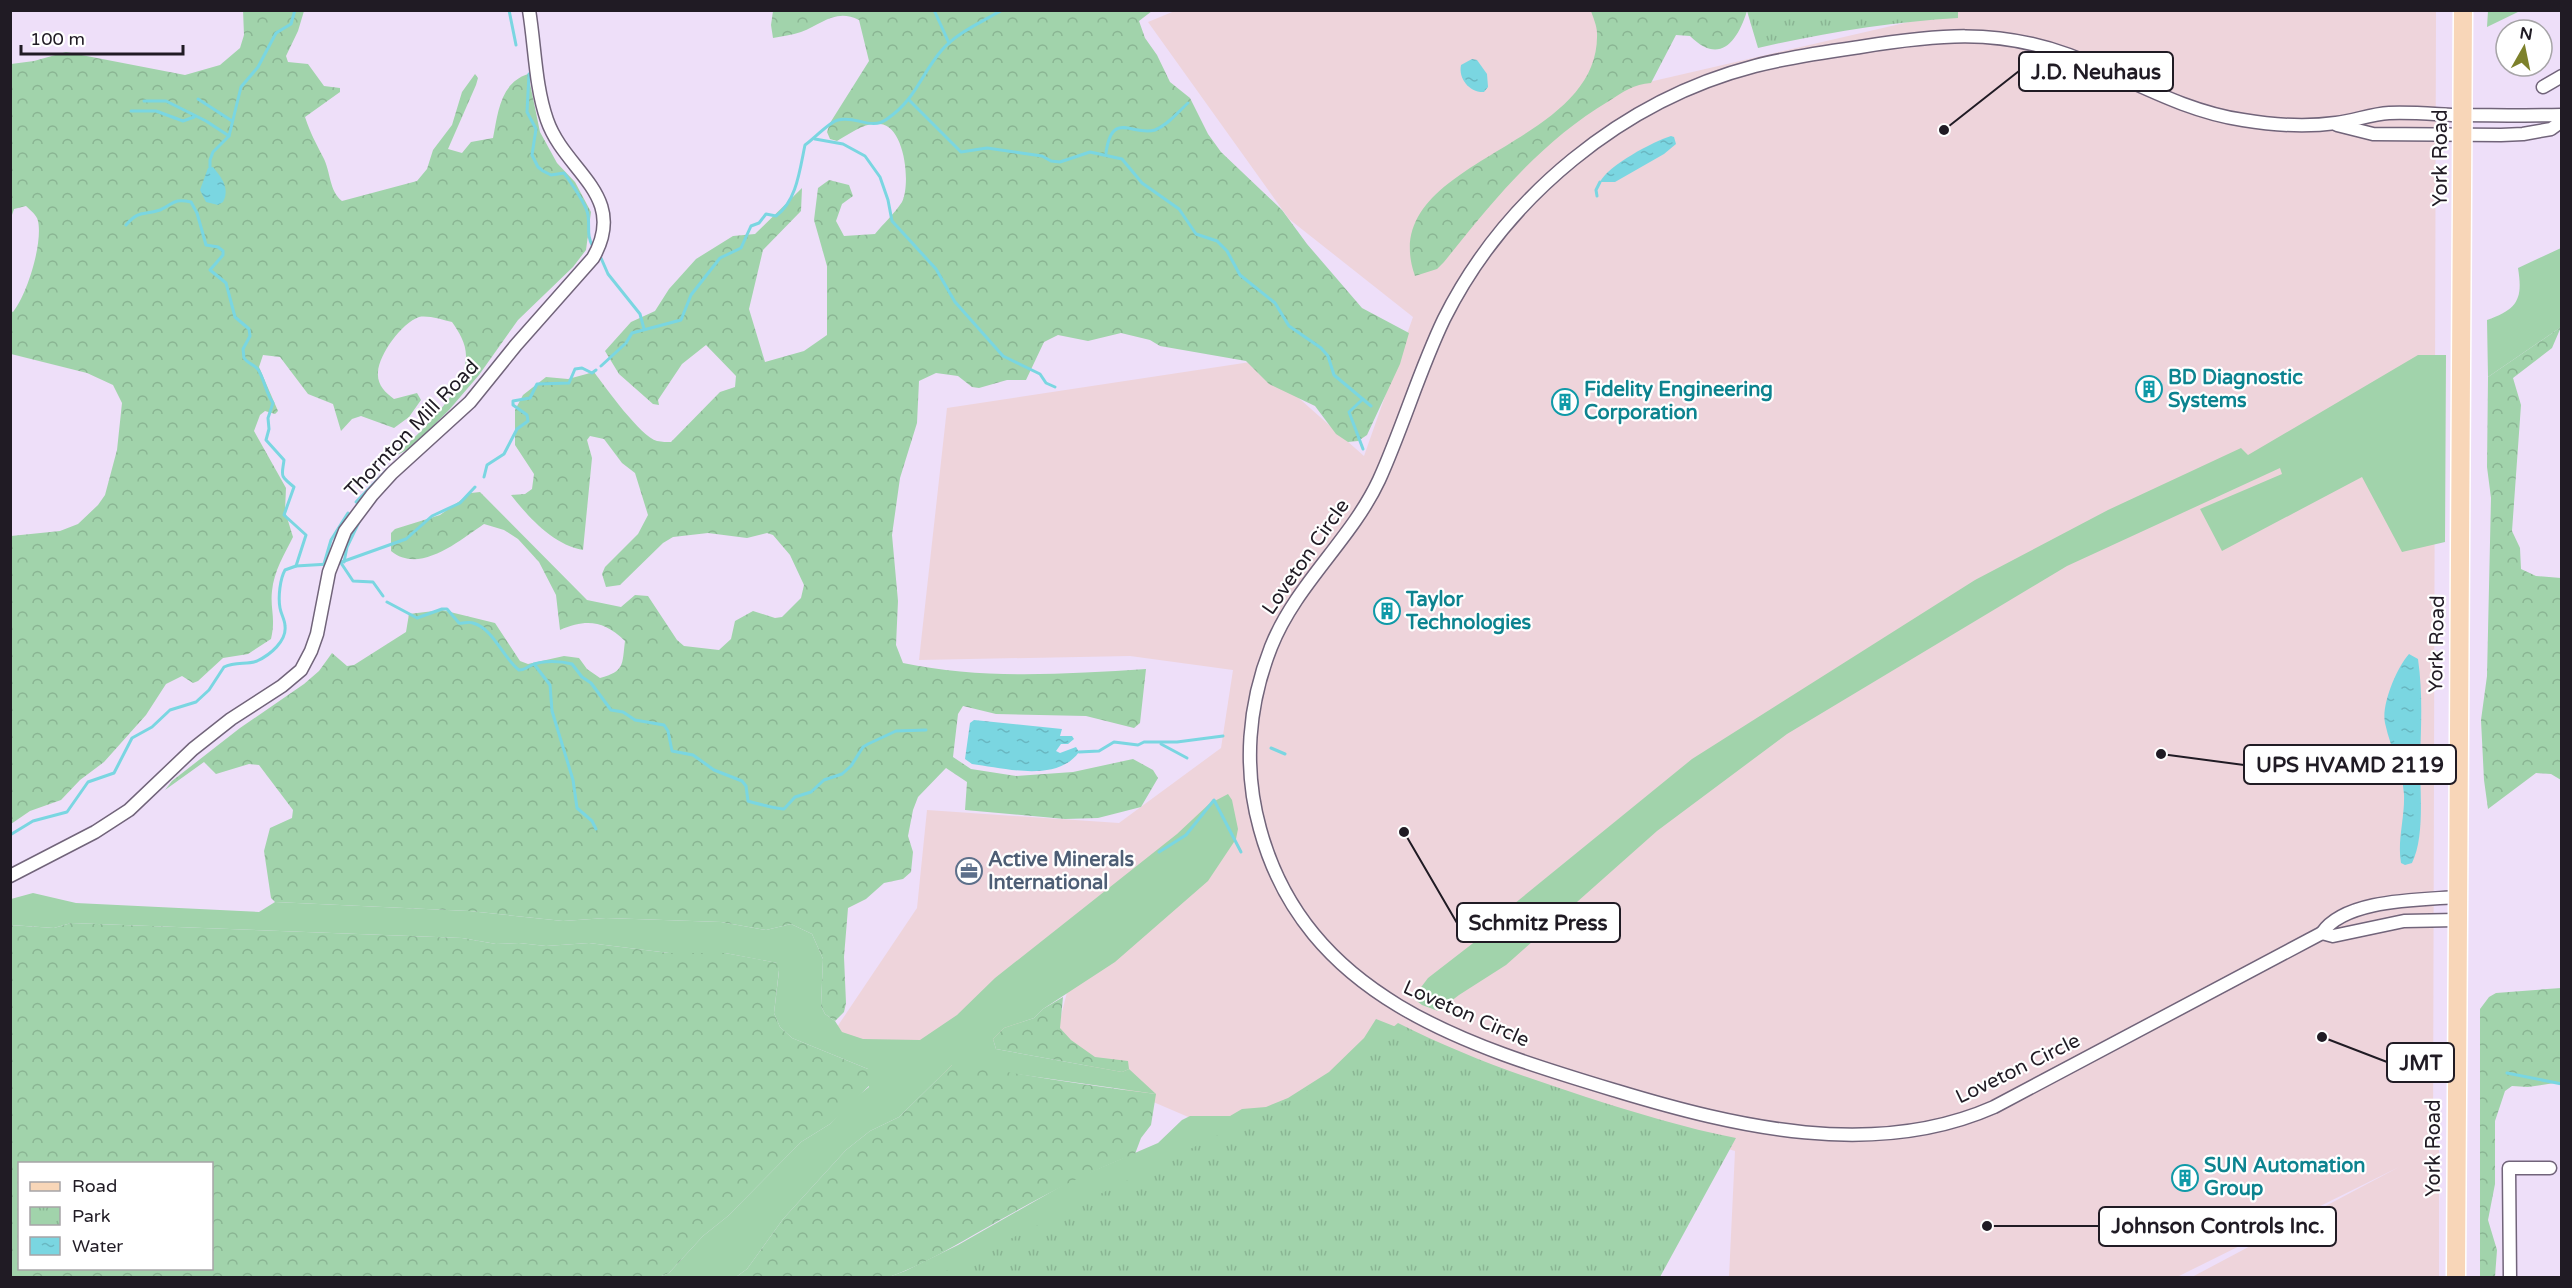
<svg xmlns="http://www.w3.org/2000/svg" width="2572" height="1288" viewBox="0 0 2572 1288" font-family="'Varela Round',sans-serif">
  <defs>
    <pattern id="forest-crowns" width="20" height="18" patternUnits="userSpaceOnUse" patternTransform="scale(1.5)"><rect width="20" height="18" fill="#a1d3ab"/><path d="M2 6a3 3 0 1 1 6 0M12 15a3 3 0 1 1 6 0" fill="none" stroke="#8ab593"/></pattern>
    <pattern id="park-tufts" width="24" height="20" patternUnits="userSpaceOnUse" patternTransform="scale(1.5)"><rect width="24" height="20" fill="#a1d3ab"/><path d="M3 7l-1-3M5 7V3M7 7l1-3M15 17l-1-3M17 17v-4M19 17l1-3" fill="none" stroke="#8ab593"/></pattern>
    <pattern id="water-ripples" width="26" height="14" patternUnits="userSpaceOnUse" patternTransform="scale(1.5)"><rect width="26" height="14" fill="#7ad6e1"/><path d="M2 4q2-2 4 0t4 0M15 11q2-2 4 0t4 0" fill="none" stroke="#69b7c1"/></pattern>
  </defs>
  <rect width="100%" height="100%" fill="#eedff9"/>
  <path fill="#eed4db" d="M1177,10L1596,11L1623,88L1956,11H2436L2433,1149L2439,1146V1277H2192L2399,1167L2177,1277H1729L1735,1151L1408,1060L1249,1143L1102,1080L1056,1036L1067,992L908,1099L835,1030L917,908L927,810L1119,823L1221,748L1233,670L1130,656L919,660L947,408L1257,361L1364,456L1413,317L1289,219L1148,22Z"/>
  <g fill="#a1d3ab">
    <path d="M2488,11V10L2520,11L2487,27Z"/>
    <path d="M2561,248V327L2488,377L2487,320C2518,309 2523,299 2518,268Z"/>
    <path d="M2418,355H2446L2445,542L2402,552L2362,477L2222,551L2200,509L2282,474L2280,468L2067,566L1787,734L1657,831L1506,965L1459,995L1438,1011L1422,1005L1413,998L1428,978L1490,930L1498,917L1692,759L1975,580L2108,510L2241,448L2248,455Z"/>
    <path d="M1228,794L1232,800L1238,829L1236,839L1208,881L1115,962L1043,1009L1034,1018L1004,1028L993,1039L996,1049L1122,1072L1129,1069L1156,1094L952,1065L899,1117L870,1131L846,1150L783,1219L747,1269L736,1277H659L669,1273L703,1236L728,1216L801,1142L830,1124L851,1101L869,1087L868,1069L792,1038L780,1027L774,1013L779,971L777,963L725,953H669L589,943L546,946L519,943L496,944L462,938L71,923L54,928L11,925V899L33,893L76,903L259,912L275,902L469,911L563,921L606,918L721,922L766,930L791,924L812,934L823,959L821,1006L825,1014L835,1021L842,1032L863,1039L920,1040L957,1015L995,978L1177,834L1209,804Z"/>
    <path d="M1376,1019L1414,1034L972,1277L886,1278L905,1271L958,1245L1072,1180L1158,1143L1182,1120L1190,1116H1230L1242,1109L1266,1107L1288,1098L1329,1072L1364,1038Z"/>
  </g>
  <g fill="url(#forest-crowns)" fill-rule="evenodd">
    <path d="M243,10L304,11L298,31L286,56L288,62L308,64L324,86L340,88V92L305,117C311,135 315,141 323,157C331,172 329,191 342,201L417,181L427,169L433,150L452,125L462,92L475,74L478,78L476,85L448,149L462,153L471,142L493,138C498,113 500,83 528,74L540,132L557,163L575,182L591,212L586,250L573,267L518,320L479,375L449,410L411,448L397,455C420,431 466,392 466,356C466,343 459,332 452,322C443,320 428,315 419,317C402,323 379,354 378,372C377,385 385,392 394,399L417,393L421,400L409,417L394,428L361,416L352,419L341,431L333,404L308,394L280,357L263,355L259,367L278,411L275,414L265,411L260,415L254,431L286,488L285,511L293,537C284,555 274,571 272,591C270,609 276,618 271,639L248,654L223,658L198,681L193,683L182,676L166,684L146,715L104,762L80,780L61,800L30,811L11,824V536L60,531L78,524L98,505L105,495L117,450L122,403L113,385L87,373L11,354V311L13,312C27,295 43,243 38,221C37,215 30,210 26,206L14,209L11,218V64L34,61L66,52L185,75L220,65L240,48L244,35Z"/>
    <path d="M773,11H1152L1139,21L1145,38L1157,55L1170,82L1190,98L1208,134L1221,152L1282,210L1307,244L1362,308L1409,333L1400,364L1367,435L1358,441L1348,442L1336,434L1315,406L1269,384L1246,361L1160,346L1150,340L1121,333L1088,341L1058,335L1044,342L1026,380H1007L979,388L972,387L958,376L936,373L919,381L917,423L900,478L892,535L898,601L896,645L903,663C983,680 1065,674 1146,669L1140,723L1134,728L1086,716L996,714L963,706L958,714L953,757L971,769L1016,776L1073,772L1133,759L1153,770L1158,778L1141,807L1098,818L1065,819L965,810L967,782L946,768L918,797L913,810L908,836L913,852L911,872L903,879L884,883L866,899L848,908L844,957L846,1003L844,1012L835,1021L825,1014L821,1006L823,959L812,934L791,924L766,930L721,922L606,918L563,921L469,911L275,902L271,898L264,851L270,828L292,818L293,810L259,765L249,764L216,774L204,762L165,790L172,781L240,728L304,684L319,671L332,653L347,666L354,665L406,632L409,614L442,610L495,623L520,661L528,664L564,656L579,658L587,669L600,678C625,671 622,665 625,641C603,620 586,619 560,630L556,595L539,562L518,539L504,530L484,524C460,540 420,575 391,551V533L395,529L440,515L471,493L480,492L587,600L621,607L635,595L648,596L677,640L684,646L719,650L731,639L735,621L753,611L775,618L782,617L801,598L804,585L790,555L773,535L767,533L747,538L708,533L673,537L663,543L620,585L606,587L602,574L605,567L638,534L648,515L635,473L622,463L604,439L590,436L587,440L592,458L583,550C554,545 529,518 511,495L525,494L532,489L534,474L515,445V410L523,395L546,377L568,379L594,372C605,387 641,437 657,441C662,442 667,442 671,442L720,392L735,387L736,376L706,345L682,364L658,400L659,405L653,404L619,374L605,351L631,322L655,311L669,289L696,259L733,236L755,234L802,188L801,211L763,250L749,309L765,362L804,351L827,335V266L814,220L818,188L829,180L849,185L853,196L842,204L836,221L844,236L875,234C883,224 895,213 902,202C911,184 905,126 880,124C864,122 850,134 837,141L830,139L827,132L830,123L869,61L859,20C836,8 822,24 801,32C792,35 782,36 773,38L771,25Z"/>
    <path d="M1591,11H1747C1737,43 1719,65 1690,36L1676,35L1651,83C1634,84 1623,92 1609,101C1539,143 1494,200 1444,262L1437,269L1415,276C1373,158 1601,151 1597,33C1597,26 1593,17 1591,11Z"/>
    <path d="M2561,327L2552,348L2513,378L2521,405L2512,531L2520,548L2521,569L2536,576L2561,578V780L2551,774L2536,773L2488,809L2484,780L2481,720L2487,676L2491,498L2487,467L2488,377Z"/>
    <path d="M71,923L462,938L496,944L519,943L546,946L589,943L669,953H725L778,963L779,970L774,1013L780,1027L792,1038L868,1069L874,1073V1081L830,1124L801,1142L728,1216L703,1236L669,1273L659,1277H11L10,925L54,928ZM20,1164H212V1268H20Z"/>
    <path d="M2561,988V1082L2528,1087L2512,1086L2505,1091L2495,1121V1184L2488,1220L2497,1250L2495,1277H2480V1009L2489,997L2496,993Z"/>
    <path d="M1063,997L1060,1028L1071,1040L1095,1057L1128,1061L1129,1069L1122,1072L996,1049L993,1039L1004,1028L1034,1018L1043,1009Z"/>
    <path d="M960,1063C1024,1076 1090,1086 1156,1094L1151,1125L1141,1138L1135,1154C1088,1172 1044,1195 1000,1220C962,1241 927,1264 886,1278L736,1277L747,1269L783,1219L846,1150L870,1131L899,1117L952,1065Z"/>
  </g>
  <g fill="url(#park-tufts)">
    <path d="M1747,11L1958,10V18C1891,22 1823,33 1758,48Z"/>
    <path d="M1398,1023C1459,1054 1521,1076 1586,1097C1636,1113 1685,1128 1736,1138L1660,1277H934L1334,1077Z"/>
  </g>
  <g fill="url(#water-ripples)">
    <path d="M1472,59L1477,60L1487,74L1488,87L1484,92C1470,93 1458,79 1461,65Z"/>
    <path d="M1671,136L1674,137L1676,144L1664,154L1615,182H1600C1607,166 1654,141 1671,136Z"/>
    <path d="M213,167C222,178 230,189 223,202L218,205L206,202L200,190L208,168Z"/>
    <path d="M2409,654L2418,659C2423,694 2421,727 2420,761C2420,790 2425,837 2412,863L2405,865L2401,863C2397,841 2405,817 2404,794C2402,768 2390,747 2385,723C2381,705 2397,667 2409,654Z"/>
    <path d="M974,720L1062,729L1060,736H1072L1074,739L1068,744H1061L1056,751L1060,753L1076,747L1079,752C1057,783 1004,768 972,764L965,759L970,723Z"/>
  </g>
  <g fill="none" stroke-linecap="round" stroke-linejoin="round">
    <g stroke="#7ad6e1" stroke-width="3">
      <path d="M509,10L516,45"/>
      <path d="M934,10L949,43"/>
      <path d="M529,74L527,112L536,129L532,155L538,167L543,171L551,175L564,173C571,183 586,203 588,215C590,227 586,235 593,247"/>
      <path d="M198,99L232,121"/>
      <path d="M909,100L961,152L987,148L1042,156L1051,161L1060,162L1090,152L1122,159L1142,183L1179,209L1196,234L1217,241L1227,251L1240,275L1275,303L1289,326L1321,348L1328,356L1334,375L1371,406"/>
      <path d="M144,101H166L206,121L229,136"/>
      <path d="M131,111H156L183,121L194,117"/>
      <path d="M815,139L843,144L865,156L880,177L888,200L892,221L936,269L955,302L1003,356L1040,374L1046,383L1055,387"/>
      <path d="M1106,153C1112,109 1133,137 1155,130C1168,125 1178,112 1188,103"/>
      <path d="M210,167V160L213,152L229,136L241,87L258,67L276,33L291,24L295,10"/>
      <path d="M1597,196L1596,190L1600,182"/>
      <path d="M126,225C140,209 143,216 160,210C174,204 173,198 191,202L197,213L206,245L218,247L223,251V255L210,270L226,283L235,317L249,329L250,336L243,349L244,358C248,364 256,365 259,371C265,382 266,393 273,403L268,418L269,429L266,440L284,460C282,476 279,475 294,487L284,515L306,535L296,566"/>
      <path d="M601,258L608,274L640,314L644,329"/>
      <path d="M601,366L626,343L632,333L681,320L691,295L720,258L741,248L751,226L759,223L766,214L776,216C797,201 800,168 805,145C814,139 829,122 838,120C856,115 871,131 887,119C916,99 920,76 941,51C956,33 982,22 1002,10"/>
      <path d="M1363,449L1349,412L1363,399"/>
      <path d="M484,477L487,465L504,454L517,429L528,421L527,415L513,405V401L530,398L537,384L569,383L575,369L582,368L592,373L596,370"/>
      <path d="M356,502L387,470"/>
      <path d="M344,562L347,547L359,522"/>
      <path d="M341,563L353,581L373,582L383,596"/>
      <path d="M324,564L331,540L348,513"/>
      <path d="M336,564L406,539L432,516L460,503L475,487"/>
      <path d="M387,602L417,618L442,609H447L459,623C464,624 468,621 473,623C494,629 502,657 519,670C525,670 527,667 532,665C543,660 561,661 572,664L582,677L591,683L611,710L623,712L635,720L664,725L668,731L672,751L693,755L714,770L742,781L746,786L748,801C753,803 779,809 784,809L795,797L811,792L824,780L842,774L851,766L863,747L868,744L896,731L926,730"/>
      <path d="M534,664L550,685L552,711L573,780L577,808L592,821L596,829"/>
      <path d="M1161,744L1187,758"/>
      <path d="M1271,748L1285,754"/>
      <path d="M1079,752L1099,751L1114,742L1138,745L1144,742H1177L1223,736"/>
      <path d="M10,835L33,821L67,812L88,782L114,773L132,738L152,727L170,710L196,702L209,690L224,667C235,661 247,665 257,661C270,655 287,641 285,626C285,620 281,614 280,608C278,597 280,579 285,570L296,566L329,564"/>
      <path d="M1159,852L1186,835L1214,800L1241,852"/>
      <path d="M2507,1073L2562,1084"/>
    </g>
    <defs>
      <g id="minor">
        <path d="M2543,87L2562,76"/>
        <path d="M2337,125L2373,134L2501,135L2523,134L2551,129L2562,121"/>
        <path d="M10,876L95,832L129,810L193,749L231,719L282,686L301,670L311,651L317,634L329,572L345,531L372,495L392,473L470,402L516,345L593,258C629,195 565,172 547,120C535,86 535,46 529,10"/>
        <path d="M2457,920L2404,921L2333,936L2322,933C2345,899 2419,900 2457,897"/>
        <path d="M2322,933L1994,1107C1874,1160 1736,1127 1617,1091C1468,1046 1306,998 1260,829C1243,768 1248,705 1271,647C1296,584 1351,540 1379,480C1403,427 1419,371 1444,319C1505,197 1623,100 1755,66C1789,57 1825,52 1860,47C1935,35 1996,28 2069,55C2127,77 2181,111 2243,120C2273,125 2307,127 2336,123C2354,121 2371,114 2389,113C2410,112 2433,114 2455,115C2490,115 2526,116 2562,115"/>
        <path d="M2510,1278L2509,1168H2550"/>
      </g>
      <path id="primary" d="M2456,1278L2463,10"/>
    </defs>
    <use href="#minor" stroke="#71647a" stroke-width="15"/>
    <use href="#primary" stroke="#fff" stroke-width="21"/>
    <use href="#minor" stroke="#fff" stroke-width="12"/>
    <use href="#primary" stroke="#f8d6b8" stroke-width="18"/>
  </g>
  <defs>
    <symbol id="building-ring" viewBox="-11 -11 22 22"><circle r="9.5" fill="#fff" stroke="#0f9aa8" stroke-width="1.5"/><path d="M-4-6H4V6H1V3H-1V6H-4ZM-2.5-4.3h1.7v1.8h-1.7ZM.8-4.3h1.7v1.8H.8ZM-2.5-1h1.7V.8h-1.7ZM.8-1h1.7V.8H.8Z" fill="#0f9aa8"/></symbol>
    <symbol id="office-ring" viewBox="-11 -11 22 22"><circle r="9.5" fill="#fff" stroke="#5c6f8a" stroke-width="1.5"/><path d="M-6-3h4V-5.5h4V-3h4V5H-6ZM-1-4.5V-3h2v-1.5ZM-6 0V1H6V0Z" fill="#5c6f8a"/></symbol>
  </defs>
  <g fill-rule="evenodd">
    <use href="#building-ring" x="2134" y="374" width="30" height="30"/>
    <use href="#building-ring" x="1550" y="387" width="30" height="30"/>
    <use href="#building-ring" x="1372" y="596" width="30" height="30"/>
    <use href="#office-ring" x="954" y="856" width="30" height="30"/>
    <use href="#building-ring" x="2170" y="1163" width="30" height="30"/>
  </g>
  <g text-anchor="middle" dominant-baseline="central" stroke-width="4.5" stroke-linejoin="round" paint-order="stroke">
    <g font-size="20" fill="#201b24" stroke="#fff">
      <text transform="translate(2441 158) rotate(-90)">York Road</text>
      <text transform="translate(412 429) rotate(-46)">Thornton Mill Road</text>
      <text transform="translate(1306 557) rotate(-55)">Loveton Circle</text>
      <text transform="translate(2437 644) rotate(-89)">York Road</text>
      <text transform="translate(1466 1014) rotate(24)">Loveton Circle</text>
      <text transform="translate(2018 1069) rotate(-26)">Loveton Circle</text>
      <text transform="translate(2434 1148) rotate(-90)">York Road</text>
    </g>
    <g font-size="20" font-weight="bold" fill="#0d838f" stroke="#fff" text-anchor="start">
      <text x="2168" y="378">BD Diagnostic<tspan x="2168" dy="23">Systems</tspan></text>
      <text x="1584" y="390">Fidelity Engineering<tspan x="1584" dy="23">Corporation</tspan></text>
      <text x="1406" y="600">Taylor<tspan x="1406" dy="23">Technologies</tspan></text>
      <text x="2204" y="1166">SUN Automation<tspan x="2204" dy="23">Group</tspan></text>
    </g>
    <g font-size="20" font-weight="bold" fill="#4e5e75" stroke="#fff" text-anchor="start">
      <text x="988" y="860">Active Minerals<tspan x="988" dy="23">International</tspan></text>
    </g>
  </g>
  <path fill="none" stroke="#201b24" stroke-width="2" d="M1944 130L2019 71M2161 754L2244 765M1404 832L1457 923M2322 1037L2387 1062M1987 1226L2099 1226"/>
  <g fill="#201b24" stroke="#fff" stroke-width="2">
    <circle cx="1944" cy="130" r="6"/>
    <circle cx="2161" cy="754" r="6"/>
    <circle cx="1404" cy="832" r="6"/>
    <circle cx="2322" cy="1037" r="6"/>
    <circle cx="1987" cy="1226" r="6"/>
  </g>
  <g fill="#fff" stroke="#201b24" stroke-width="2">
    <rect x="2019" y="52" width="154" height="39" rx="6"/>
    <rect x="2244" y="745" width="212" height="39" rx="6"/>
    <rect x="1457" y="903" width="163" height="39" rx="6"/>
    <rect x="2387" y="1043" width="67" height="39" rx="6"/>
    <rect x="2099" y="1207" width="237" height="39" rx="6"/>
  </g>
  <g font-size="21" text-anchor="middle" font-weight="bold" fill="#201b24">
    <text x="2096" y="79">J.D. Neuhaus</text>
    <text x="2350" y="772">UPS HVAMD 2119</text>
    <text x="1538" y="930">Schmitz Press</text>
    <text x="2421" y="1070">JMT</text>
    <text x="2218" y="1233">Johnson Controls Inc.</text>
  </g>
  <rect width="2572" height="1288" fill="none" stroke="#201b24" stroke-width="24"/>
  <rect x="18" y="1162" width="195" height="108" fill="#ffffff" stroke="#a6a4a7" stroke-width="1.5"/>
  <rect x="30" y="1182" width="30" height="9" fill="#f8d6b8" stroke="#a6a4a7" stroke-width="1.5"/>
  <text x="72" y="1192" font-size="18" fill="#201b24">Road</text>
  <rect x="30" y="1207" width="30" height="18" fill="url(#park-tufts)" stroke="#a6a4a7" stroke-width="1.5"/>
  <text x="72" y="1222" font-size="18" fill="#201b24">Park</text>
  <rect x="30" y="1237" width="30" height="18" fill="url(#water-ripples)" stroke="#a6a4a7" stroke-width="1.5"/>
  <text x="72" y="1252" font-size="18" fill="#201b24">Water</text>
  <g transform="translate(2524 48) rotate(9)"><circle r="28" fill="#ffffff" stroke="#a6a4a7" stroke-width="1.5"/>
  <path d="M0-4.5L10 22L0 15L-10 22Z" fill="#7d812b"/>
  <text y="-9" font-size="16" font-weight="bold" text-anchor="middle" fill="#201b24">N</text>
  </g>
  <path d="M21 45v9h162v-9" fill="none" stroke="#201b24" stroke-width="3"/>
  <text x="30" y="45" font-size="18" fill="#201b24" stroke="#ffffff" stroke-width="4.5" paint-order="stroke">100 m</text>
</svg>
